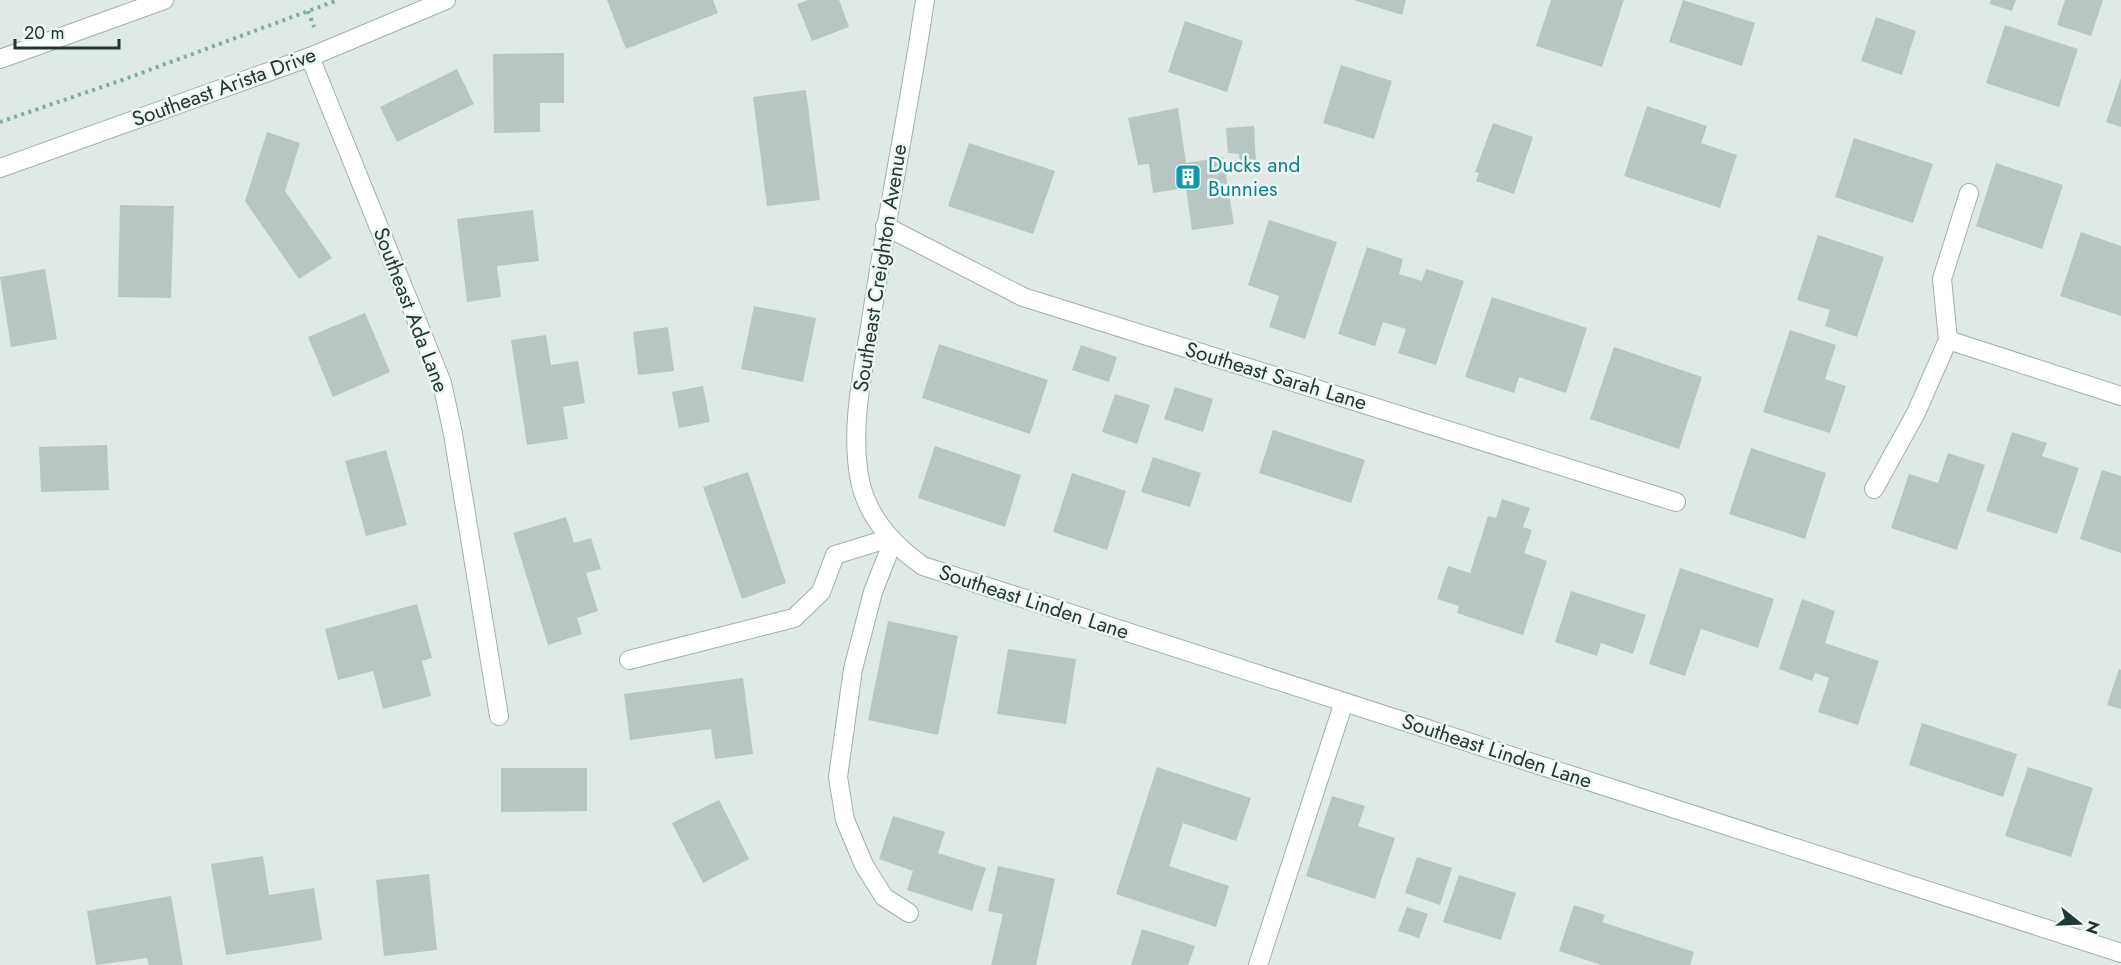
<svg xmlns="http://www.w3.org/2000/svg" width="2121" height="965" viewBox="0 0 2121 965" font-family="Jost,sans-serif">
  <rect width="100%" height="100%" fill="#dfe9e6"/>
  <g fill="#b7c6c2">
    <path d="M607,0H713L718,13L626,49Z"/>
    <path d="M808,0H839L849,27L812,41L797,4Z"/>
    <path d="M1354,0H1406L1402,15Z"/>
    <path d="M1551,0H1624L1602,67L1536,46Z"/>
    <path d="M1683,0L1755,23L1742,66L1669,42Z"/>
    <path d="M1991,0H2016L2012,11L1990,4Z"/>
    <path d="M2065,0H2103L2091,36L2057,25Z"/>
    <path d="M1876,17L1916,31L1902,75L1861,61Z"/>
    <path d="M1185,21L1243,41L1227,92L1168,72Z"/>
    <path d="M2005,25L2078,49L2059,107L1986,83Z"/>
    <path d="M564,53V103H540V132L494,133L493,54Z"/>
    <path d="M1341,65L1392,81L1374,139L1323,123Z"/>
    <path d="M457,69L474,104L397,142L380,107Z"/>
    <path d="M2121,78V127L2106,122Z"/>
    <path d="M806,90L820,200L767,206L753,97Z"/>
    <path d="M1647,106L1707,126L1701,143L1737,155L1720,208L1624,176Z"/>
    <path d="M1178,108L1186,163L1223,157L1234,224L1192,230L1186,188L1153,193L1149,164L1138,165L1128,118Z"/>
    <path d="M1493,123L1533,137L1514,194L1476,181L1479,173L1475,172Z"/>
    <path d="M1254,126L1256,162H1240L1239,154L1228,153L1226,128Z"/>
    <path d="M267,132L300,143L285,191L332,258L299,279L245,201Z"/>
    <path d="M1854,138L1933,164L1913,223L1835,197Z"/>
    <path d="M969,143L1055,171L1033,234L948,206Z"/>
    <path d="M1996,163L2063,185L2042,249L1976,226Z"/>
    <path d="M120,205L174,206L171,298L118,297Z"/>
    <path d="M533,210L539,261L497,266L501,297L467,302L457,219Z"/>
    <path d="M1269,220L1337,242L1305,339L1269,327L1279,296L1248,285Z"/>
    <path d="M2081,232L2121,246V316L2060,296Z"/>
    <path d="M1818,235L1884,257L1857,337L1825,326L1830,310L1797,300Z"/>
    <path d="M1367,247L1403,259L1399,274L1422,281L1426,269L1464,281L1436,365L1398,353L1406,329L1383,322L1375,346L1338,334Z"/>
    <path d="M45,269L57,339L11,347L0,277Z"/>
    <path d="M1492,297L1587,328L1566,393L1519,377L1514,393L1465,377Z"/>
    <path d="M754,306L816,318L803,382L741,369Z"/>
    <path d="M365,313L390,372L333,397L308,337Z"/>
    <path d="M668,327L674,371L638,375L633,332Z"/>
    <path d="M1790,330L1836,345L1825,379L1846,386L1830,433L1763,412Z"/>
    <path d="M546,335L551,365L578,361L585,403L563,407L568,439L527,445L511,340Z"/>
    <path d="M939,344L1048,380L1030,434L922,398Z"/>
    <path d="M1081,345L1117,357L1109,382L1072,370Z"/>
    <path d="M1614,347L1702,377L1679,449L1590,419Z"/>
    <path d="M703,386L710,422L679,428L672,392Z"/>
    <path d="M1175,387L1213,399L1203,432L1164,419Z"/>
    <path d="M1115,394L1150,405L1137,444L1102,432Z"/>
    <path d="M1273,430L1365,460L1351,503L1259,473Z"/>
    <path d="M2012,432L2047,443L2042,456L2079,468L2057,534L1986,511Z"/>
    <path d="M107,445L109,490L41,492L39,447Z"/>
    <path d="M935,446L1021,475L1005,527L918,498Z"/>
    <path d="M1751,448L1826,473L1805,539L1729,514Z"/>
    <path d="M386,450L407,525L366,536L345,461Z"/>
    <path d="M1948,453L1985,465L1957,550L1891,528L1909,474L1938,483Z"/>
    <path d="M1153,457L1201,473L1190,507L1141,492Z"/>
    <path d="M2102,470L2121,476V553L2080,539Z"/>
    <path d="M748,472L786,583L742,599L703,487Z"/>
    <path d="M1072,473L1126,491L1107,550L1053,532Z"/>
    <path d="M1502,499L1530,508L1523,527L1532,530L1524,553L1547,561L1523,635L1457,613L1459,606L1437,599L1448,566L1470,573L1488,516L1496,518Z"/>
    <path d="M566,517L574,543L591,538L601,569L586,573L598,611L577,618L582,634L548,645L513,533Z"/>
    <path d="M1680,568L1774,599L1758,648L1701,629L1685,676L1649,664Z"/>
    <path d="M1571,591L1646,615L1633,654L1601,643L1597,656L1555,642Z"/>
    <path d="M1802,599L1835,611L1825,643L1879,661L1858,725L1818,712L1829,678L1815,673L1812,681L1779,669Z"/>
    <path d="M417,604L432,658L422,661L431,696L383,709L373,671L338,680L325,629Z"/>
    <path d="M888,621L958,636L938,735L868,720Z"/>
    <path d="M1008,649L1076,659L1066,724L997,714Z"/>
    <path d="M2119,669L2121,670V709L2107,705Z"/>
    <path d="M743,678L753,754L715,759L711,729L630,740L624,694Z"/>
    <path d="M1922,723L2017,754L2003,797L1909,765Z"/>
    <path d="M1157,767L1251,798L1236,841L1183,823L1169,866L1229,886L1216,927L1116,894Z"/>
    <path d="M2028,767L2093,788L2071,857L2005,836Z"/>
    <path d="M501,768H587V811L501,812Z"/>
    <path d="M1332,796L1365,806L1358,826L1395,838L1375,899L1306,876Z"/>
    <path d="M719,800L749,859L703,883L672,823Z"/>
    <path d="M893,816L945,832L938,853L986,868L972,911L907,890L913,871L879,859Z"/>
    <path d="M263,856L269,895L314,888L322,940L226,955L211,864Z"/>
    <path d="M1417,857L1452,868L1440,905L1405,893Z"/>
    <path d="M998,866L1055,879L1036,965H991L1003,914L988,911Z"/>
    <path d="M429,874L437,950L384,956L376,880Z"/>
    <path d="M1459,875L1516,893L1501,940L1443,922Z"/>
    <path d="M171,896L183,965H149L147,958L96,965L87,911Z"/>
    <path d="M1574,905L1605,915L1602,922L1694,952L1690,965H1601L1559,951Z"/>
    <path d="M1407,907L1428,914L1419,938L1398,931Z"/>
    <path d="M1142,929L1195,946L1188,965H1131Z"/>
  </g>
  <g fill="none" stroke-linecap="round" stroke-linejoin="round">
    <defs>
      <g id="minor">
        <path d="M925,0C909,109 886,218 870,327C862,377 850,430 860,481C868,518 893,545 923,566L2121,953"/>
        <path d="M310,57L442,383L453,434L499,716"/>
        <path d="M0,59L164,0"/>
        <path d="M0,168L310,57L446,0"/>
        <path d="M885,226L1023,297L1676,502"/>
        <path d="M1948,340L2121,396"/>
        <path d="M1874,489L1916,413L1948,340L1942,279L1969,193"/>
        <path d="M893,541L873,592L853,669L838,777L845,820L864,865L884,897L909,913"/>
        <path d="M629,660L794,618L821,592L835,555L890,538"/>
        <path d="M1258,965L1344,702"/>
      </g>
    </defs>
    <use href="#minor" stroke="#a2b0ad" stroke-width="20"/>
    <g stroke="#81aba3" stroke-width="4" stroke-dasharray="3 4.5" stroke-linecap="butt">
      <path d="M308,11L314,27"/>
      <path d="M0,122L125,79L338,0"/>
    </g>
    <use href="#minor" stroke="#fff" stroke-width="18"/>
  </g>
  <defs>
    <symbol id="building-square" viewBox="-11 -11 22 22"><rect x="-9" y="-9" width="18" height="18" rx="4" fill="#0f9aa8" stroke="#eff6f3"/><path d="M-4-6H4V6H1V3H-1V6H-4ZM-2.5-4.3h1.7v1.8h-1.7ZM.8-4.3h1.7v1.8H.8ZM-2.5-1h1.7V.8h-1.7ZM.8-1h1.7V.8H.8Z" fill="#fff"/></symbol>
  </defs>
  <g fill-rule="evenodd">
    <use href="#building-square" x="1173" y="162" width="30" height="30"/>
  </g>
  <g text-anchor="middle" dominant-baseline="central" stroke-width="5" stroke-linejoin="round" paint-order="stroke">
    <g font-size="21" fill="#213835" stroke="#eff6f3">
      <text transform="translate(224 87) rotate(-20)">Southeast Arista Drive</text>
      <text transform="translate(880 268) rotate(-81)">Southeast Creighton Avenue</text>
      <text transform="translate(411 310) rotate(69)">Southeast Ada Lane</text>
      <text transform="translate(1276 376) rotate(17)">Southeast Sarah Lane</text>
      <text transform="translate(1034 602) rotate(18)">Southeast Linden Lane</text>
      <text transform="translate(1497 751) rotate(18)">Southeast Linden Lane</text>
    </g>
    <g font-size="21" fill="#0d838f" stroke="#eff6f3" text-anchor="start">
      <text x="1208" y="165">Ducks and<tspan x="1208" dy="24">Bunnies</tspan></text>
    </g>
  </g>
  <g transform="translate(2079 923) rotate(108)" stroke="#eff6f3" stroke-width="4.5" paint-order="stroke">
  <path d="M0-4.5L10 22L0 15L-10 22Z" fill="#213835"/>
  <text y="-9" font-size="16" font-weight="bold" text-anchor="middle" fill="#213835">N</text>
  </g>
  <path d="M15 39v9h104v-9" fill="none" stroke="#213835" stroke-width="3"/>
  <text x="24" y="39" font-size="18" fill="#213835" stroke="#eff6f3" stroke-width="4.5" paint-order="stroke">20 m</text>
</svg>
